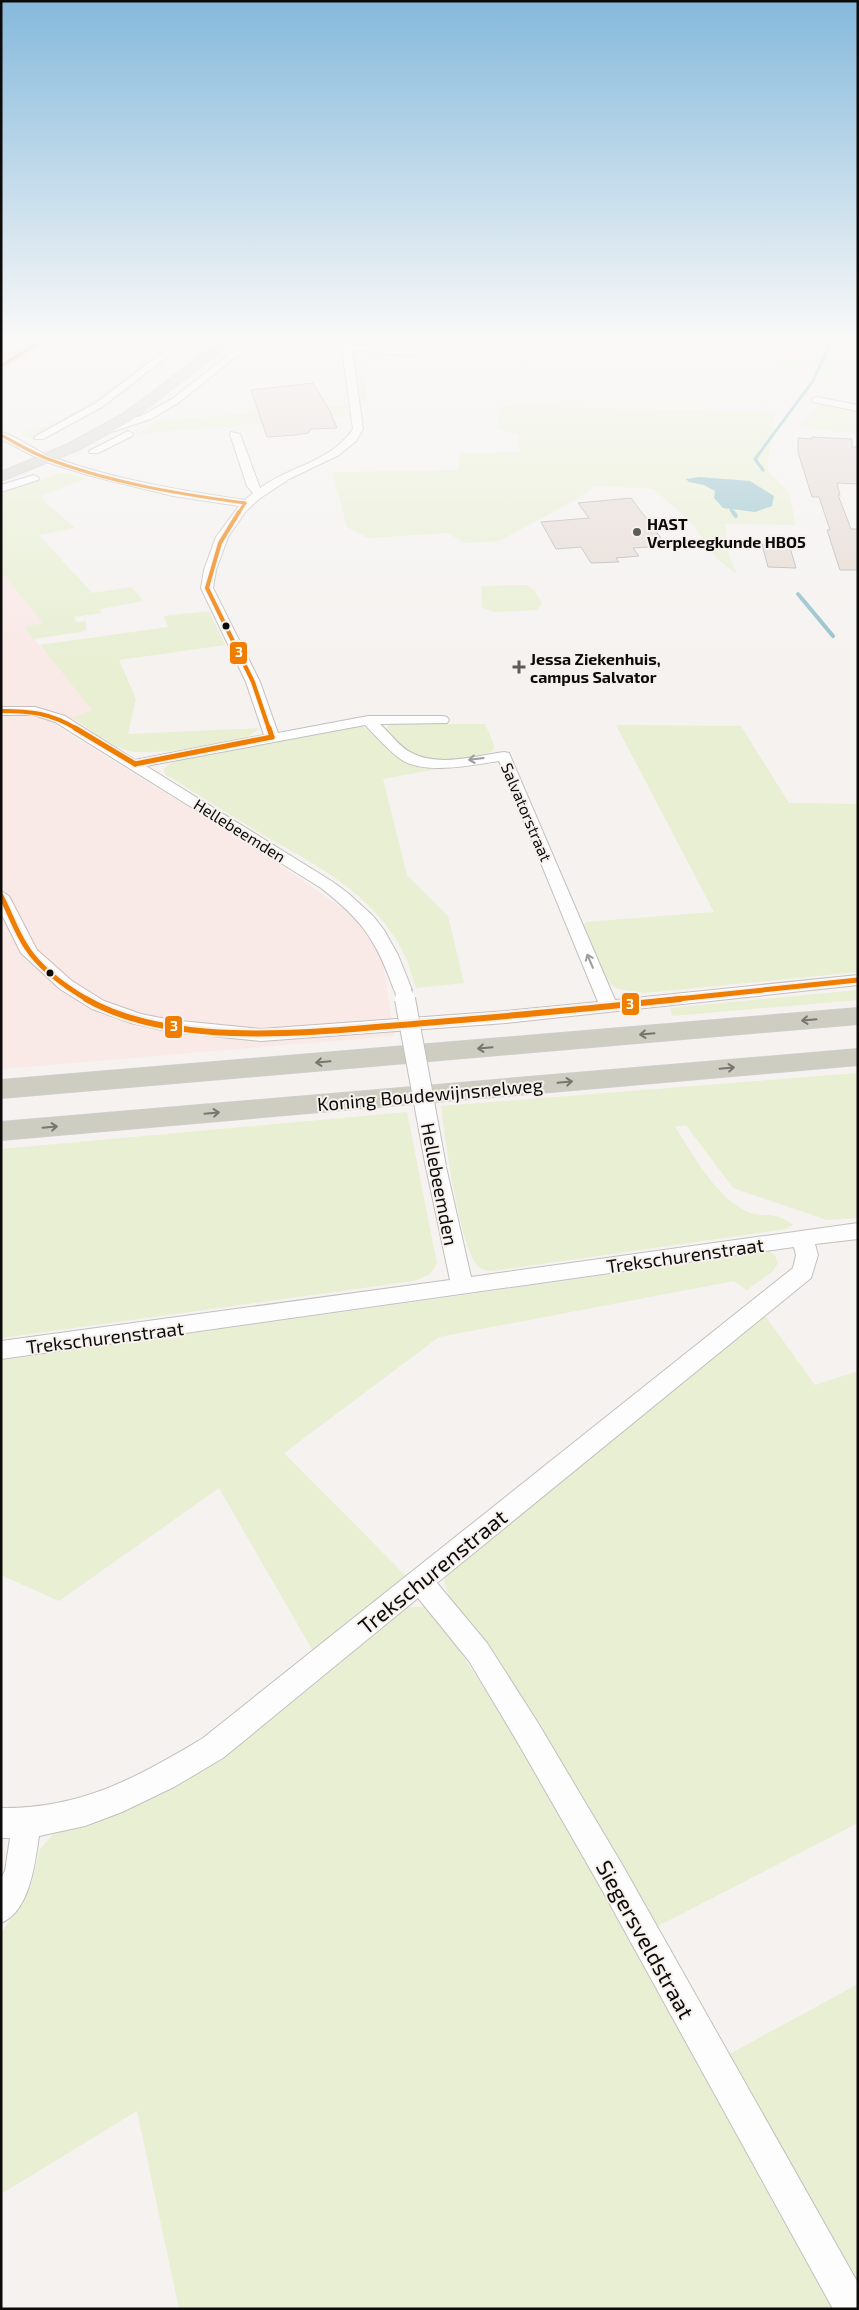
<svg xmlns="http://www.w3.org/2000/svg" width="859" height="2310" viewBox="0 0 859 2310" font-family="'Exo 2',sans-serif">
  <rect width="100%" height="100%" fill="#f5f2f0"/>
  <path fill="#f9e9e7" d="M1,571L44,623L25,628L93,710L55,725L269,857L349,913L367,934L383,962L394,1036L1,1069Z"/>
  <g fill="#e8efd3">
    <path d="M173,342H195L139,385L45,438L35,441L19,433C78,424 124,372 173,342Z"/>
    <path d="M350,342L432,343L430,346L410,350L350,345Z"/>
    <path d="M545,342H558L521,370L511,369Z"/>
    <path d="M816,342L858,345V380L819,378L824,365L813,363L810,370L775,369L769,358L786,359L788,353L781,349H819Z"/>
    <path d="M353,350L403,355L397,360L364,361C366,379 370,395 361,411L351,351Z"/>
    <path d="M819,404L858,411V434L799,427Z"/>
    <path d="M347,405L350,416L138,434L156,421Z"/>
    <path d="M501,406L775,412L767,470L789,492L796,525L725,524L729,556L737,574L718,560L690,521L653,489L595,486L579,498L499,541L464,543L448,533L368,538L347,527L332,472L458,470L460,453L520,452L518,434L496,429Z"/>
    <path d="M57,474H70L86,479L43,495L44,501L75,528L39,535L92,593L132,587L143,601L100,609L101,613L74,617L77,622L86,621V631L34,639L24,627L43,623L1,571V494Z"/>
    <path d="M527,585L534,590L542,603L537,610L494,612L482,607L481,586Z"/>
    <path d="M209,611L225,645L119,660L136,699L128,734L259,728C256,731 251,735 247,737C228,745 148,756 129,751C109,746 90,728 72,718L92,710L40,645L168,627L164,616Z"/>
    <path d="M390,724H485L494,745L493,751C469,758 429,769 406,752C399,746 392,736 386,728Z"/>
    <path d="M616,725L741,726L789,803L858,804V972L645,993L618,989L606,981L582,929L586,922L714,912Z"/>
    <path d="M349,726H361L368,730L400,757L464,764L383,779L407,875L448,916L464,983L416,988C412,978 410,966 405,956C376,894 316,865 260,833C228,814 197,794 165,774L164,769L169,764L179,760Z"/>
    <path d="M858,990V1000L672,1016L670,1008Z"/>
    <path d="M858,1073V1218L827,1220L733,1188L686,1125L675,1127C695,1157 714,1195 746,1211C762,1219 774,1209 793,1225L786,1229L492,1271C486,1270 481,1270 478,1266C459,1246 445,1137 441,1106Z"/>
    <path d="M407,1112L437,1264L429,1275L414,1281L1,1338V1149Z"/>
    <path d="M769,1252L775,1255L778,1263L773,1271L747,1290L734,1281L439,1337L284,1453L406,1576L314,1653L219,1488L59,1601L1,1575V1360Z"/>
    <path d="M763,1313L815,1385L858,1371V1823L654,1928L449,1596L444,1581L449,1570Z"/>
    <path d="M408,1607H426L443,1625L516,1738L842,2309H179L137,2111L1,2194V1934L30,1887L40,1849L56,1831L168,1790L305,1692Z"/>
    <path d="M858,1984V2294L726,2056Z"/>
  </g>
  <path fill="#92c0cb" d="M700,477L750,481L774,496L772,506L755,512L723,508L714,498L715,491L704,485L689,482L686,479Z"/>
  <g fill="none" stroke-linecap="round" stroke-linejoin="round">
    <g stroke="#92c0cb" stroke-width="3">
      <path d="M763,470L755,459L813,381L831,342"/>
      <path d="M734,514L731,510L735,503"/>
    </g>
    <g stroke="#92c0cb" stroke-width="4">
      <path d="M733,512L736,516"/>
      <path d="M798,594L833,636"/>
    </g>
  </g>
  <g fill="#e6dad4" stroke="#b5b3b2">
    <path d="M313,383L329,409L337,428L311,429L308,433L296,435L267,437L251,390Z"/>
    <path d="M812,437L852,439V447H858V484L837,483L840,495H838L851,529H858V570H840L827,530H830L819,497H812L798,452V438L812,439Z"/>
    <path d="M631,498L667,546L633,548L639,556L616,558L619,562L591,563L581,547L556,549L541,522L589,518L578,503Z"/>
    <path d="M762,544H789L796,568L768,567Z"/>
  </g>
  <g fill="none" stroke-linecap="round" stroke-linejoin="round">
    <defs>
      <g id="minor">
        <path d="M33,342H43L1,369V362Z"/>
        <path d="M176,342H186L102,407L43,439H35L34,437L96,403Z"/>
        <path d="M245,342H254L178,403L151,419L102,435L97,432L143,415L172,399Z"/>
        <path d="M298,342H350L351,344L411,350L416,353L411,356L352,350L363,429L356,441L339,455L289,479L259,499L246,511L228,537L216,570L213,588L260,682L278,733L368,716H442L447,717L449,720L447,723L380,724C390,733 400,748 412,753C438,767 476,756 504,752L509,753L615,1000L858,975V985L506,1023L261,1041L171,1032L131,1023L92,1009L60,989L21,953L1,913V891L9,896L37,950L72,981L104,1001L141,1014L171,1020L261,1029L506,1011L598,1002L499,761C472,765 422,776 399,758C386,748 376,736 365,725L146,766L333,882L349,894L373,916L384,930L398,955L412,990L409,994H397L394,990C376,940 363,921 321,888L55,722L34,715H1V707H35L65,716L135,760L264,735L246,682L201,588L204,570L216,537L239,506L173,496L91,476L43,461L1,439V432C19,437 35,451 52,457C115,480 180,490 245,500L253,493L247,486L230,434L231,432L240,434L260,488C290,466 331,462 353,429L342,349L302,345Z"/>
        <path d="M816,397L858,405V411L813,402L811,400Z"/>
        <path d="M128,431L133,434L132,436L98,453H90L89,451Z"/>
        <path d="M34,475L39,478L38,480L1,492V485Z"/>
        <path d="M436,1160L443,1162L446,1167L471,1277L858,1223V1239L815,1244L818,1255L811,1278L437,1583L487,1643L538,1723L623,1866L858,2283V2309H833L601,1888L518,1743L469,1661L418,1598L223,1758L174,1787L122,1812L85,1826L39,1836C35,1863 30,1911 1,1923V1878L5,1871L10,1838H1V1808C80,1809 137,1778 203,1738L793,1268L796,1255L794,1247L1,1359V1341L450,1280L426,1167L429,1162Z"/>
      </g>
      <path id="trunk" d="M219,342H233L131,421L78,450L1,481V472L68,444L121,415Z"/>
      <g id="motorway">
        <path d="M858,1008V1024L1,1098V1080Z"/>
        <path d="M858,1049V1065L1,1140V1122Z"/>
      </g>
    </defs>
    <use href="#minor" stroke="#c2c0bf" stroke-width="2"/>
    <use href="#trunk" stroke="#cfcecd" stroke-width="2"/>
    <use href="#motorway" stroke="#cfcecd" stroke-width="2"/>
    <use href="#minor" fill="#fefdfd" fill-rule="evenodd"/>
    <use href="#trunk" fill="#d7d7ce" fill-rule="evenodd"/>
    <use href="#motorway" fill="#cdcdc2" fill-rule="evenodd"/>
    <defs>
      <path id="minor-bridge-far1" d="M403,990L405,1000"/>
      <path id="minor-bridge" d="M405,999L436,1167"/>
    </defs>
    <use href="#minor-bridge-far1" stroke="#c2c0bf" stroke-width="18" stroke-linecap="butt"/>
    <use href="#minor-bridge" stroke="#c2c0bf" stroke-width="22" stroke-linecap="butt"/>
    <use href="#minor-bridge-far1" stroke="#fefdfd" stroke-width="16"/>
    <use href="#minor-bridge" stroke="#fefdfd" stroke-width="20"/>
    <defs>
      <g id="bus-1-far3">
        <path d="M1,366L39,342"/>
        <path d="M1,435C16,443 32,453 48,459C111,483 179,494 245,503"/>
        <path d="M238,514L245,503"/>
      </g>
      <g id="bus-1-far2">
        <path d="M239,512L220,543L207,588L253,682L269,729"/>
        <path d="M1,711C32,711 50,713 77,729"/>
      </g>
      <g id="bus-1-far1">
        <path d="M75,728L135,764"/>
        <path d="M269,728L272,737"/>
        <path d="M135,764L272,737"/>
        <path d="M1,896C10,913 16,932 27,948C41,970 66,987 88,1000"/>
        <path d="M668,1000L858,980"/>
      </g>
      <path id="bus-1" d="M86,999C177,1051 324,1031 425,1023C510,1016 595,1008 680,999"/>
    </defs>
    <use href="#bus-1-far3" stroke="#f7f1ee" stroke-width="5"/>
    <use href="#bus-1-far2" stroke="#f7f1ee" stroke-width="6"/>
    <use href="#bus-1-far1" stroke="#f7f1ee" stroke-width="8"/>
    <use href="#bus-1" stroke="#f7f1ee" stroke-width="10"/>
    <use href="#bus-1-far3" stroke="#ef7d00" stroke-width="3"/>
    <use href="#bus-1-far2" stroke="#ef7d00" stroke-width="4"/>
    <use href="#bus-1-far1" stroke="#ef7d00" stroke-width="5"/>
    <use href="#bus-1" stroke="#ef7d00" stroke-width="6"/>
  </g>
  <defs><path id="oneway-shaft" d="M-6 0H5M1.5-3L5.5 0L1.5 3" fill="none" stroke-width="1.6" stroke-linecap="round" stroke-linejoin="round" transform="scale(1.25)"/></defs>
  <g stroke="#9e9c9c">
    <use href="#oneway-shaft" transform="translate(476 759) rotate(173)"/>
    <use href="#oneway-shaft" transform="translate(590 961) rotate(-113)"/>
  </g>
  <g stroke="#77766f">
    <use href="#oneway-shaft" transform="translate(809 1020) rotate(175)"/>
    <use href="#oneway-shaft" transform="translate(647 1034) rotate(175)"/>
    <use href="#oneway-shaft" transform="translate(485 1048) rotate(175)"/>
    <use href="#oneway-shaft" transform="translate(323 1062) rotate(175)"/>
    <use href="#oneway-shaft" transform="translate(727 1068) rotate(-5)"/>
    <use href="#oneway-shaft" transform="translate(565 1082) rotate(-5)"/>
    <use href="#oneway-shaft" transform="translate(212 1113) rotate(-5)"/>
    <use href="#oneway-shaft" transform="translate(50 1127) rotate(-5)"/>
  </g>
  <linearGradient id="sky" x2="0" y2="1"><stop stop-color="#85b9dc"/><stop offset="0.51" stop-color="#faf9f8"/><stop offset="1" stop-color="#faf9f8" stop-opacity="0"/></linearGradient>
  <rect width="859" height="665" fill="url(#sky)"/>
  <g fill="#5e5c5a" stroke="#f7f1ee" stroke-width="2">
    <circle cx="637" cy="532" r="5"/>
    <path d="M516.5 659.5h5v5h5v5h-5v5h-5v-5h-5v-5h5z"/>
  </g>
  <g fill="#0d0b0a" stroke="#f7f1ee" stroke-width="2">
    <circle cx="226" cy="626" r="4.5"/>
    <circle cx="50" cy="973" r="4.5"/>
  </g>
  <g text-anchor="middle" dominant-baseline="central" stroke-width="4" stroke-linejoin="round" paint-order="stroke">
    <g font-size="16" font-weight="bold" fill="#0d0b0a" stroke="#f7f1ee" text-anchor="start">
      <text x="647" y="523">HAST<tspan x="647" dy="18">Verpleegkunde HBO5</tspan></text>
      <text x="530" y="658">Jessa Ziekenhuis,<tspan x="530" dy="18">campus Salvator</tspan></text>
    </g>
    <g font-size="16" fill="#0d0b0a" stroke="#f7f1ee">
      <text transform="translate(527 812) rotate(67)">Salvatorstraat</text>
      <text transform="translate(240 830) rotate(32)">Hellebeemden</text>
    </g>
    <g font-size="19" fill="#0d0b0a" stroke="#f7f1ee">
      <text transform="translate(430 1094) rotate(-5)">Koning Boudewijnsnelweg</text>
      <text transform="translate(440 1184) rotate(79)">Hellebeemden</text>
      <text transform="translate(685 1255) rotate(-8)">Trekschurenstraat</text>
      <text transform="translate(105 1337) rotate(-7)">Trekschurenstraat</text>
    </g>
    <g font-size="22" fill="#0d0b0a" stroke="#f7f1ee">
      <text transform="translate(432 1571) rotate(-39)">Trekschurenstraat</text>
      <text transform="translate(646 1939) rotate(61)">Siegersveldstraat</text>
    </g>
  </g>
  <g stroke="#f7f1ee" stroke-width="2">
    <rect x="229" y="641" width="19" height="24" rx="5" fill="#ef7d00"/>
    <rect x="621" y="992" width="19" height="24" rx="5" fill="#ef7d00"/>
    <rect x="164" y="1015" width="19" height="24" rx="5" fill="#ef7d00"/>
  </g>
  <g font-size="14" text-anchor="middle" font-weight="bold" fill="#fff">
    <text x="239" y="657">3</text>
    <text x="630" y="1009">3</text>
    <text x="174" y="1031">3</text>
  </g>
  <rect width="859" height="2310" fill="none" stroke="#0d0b0a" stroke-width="5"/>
</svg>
